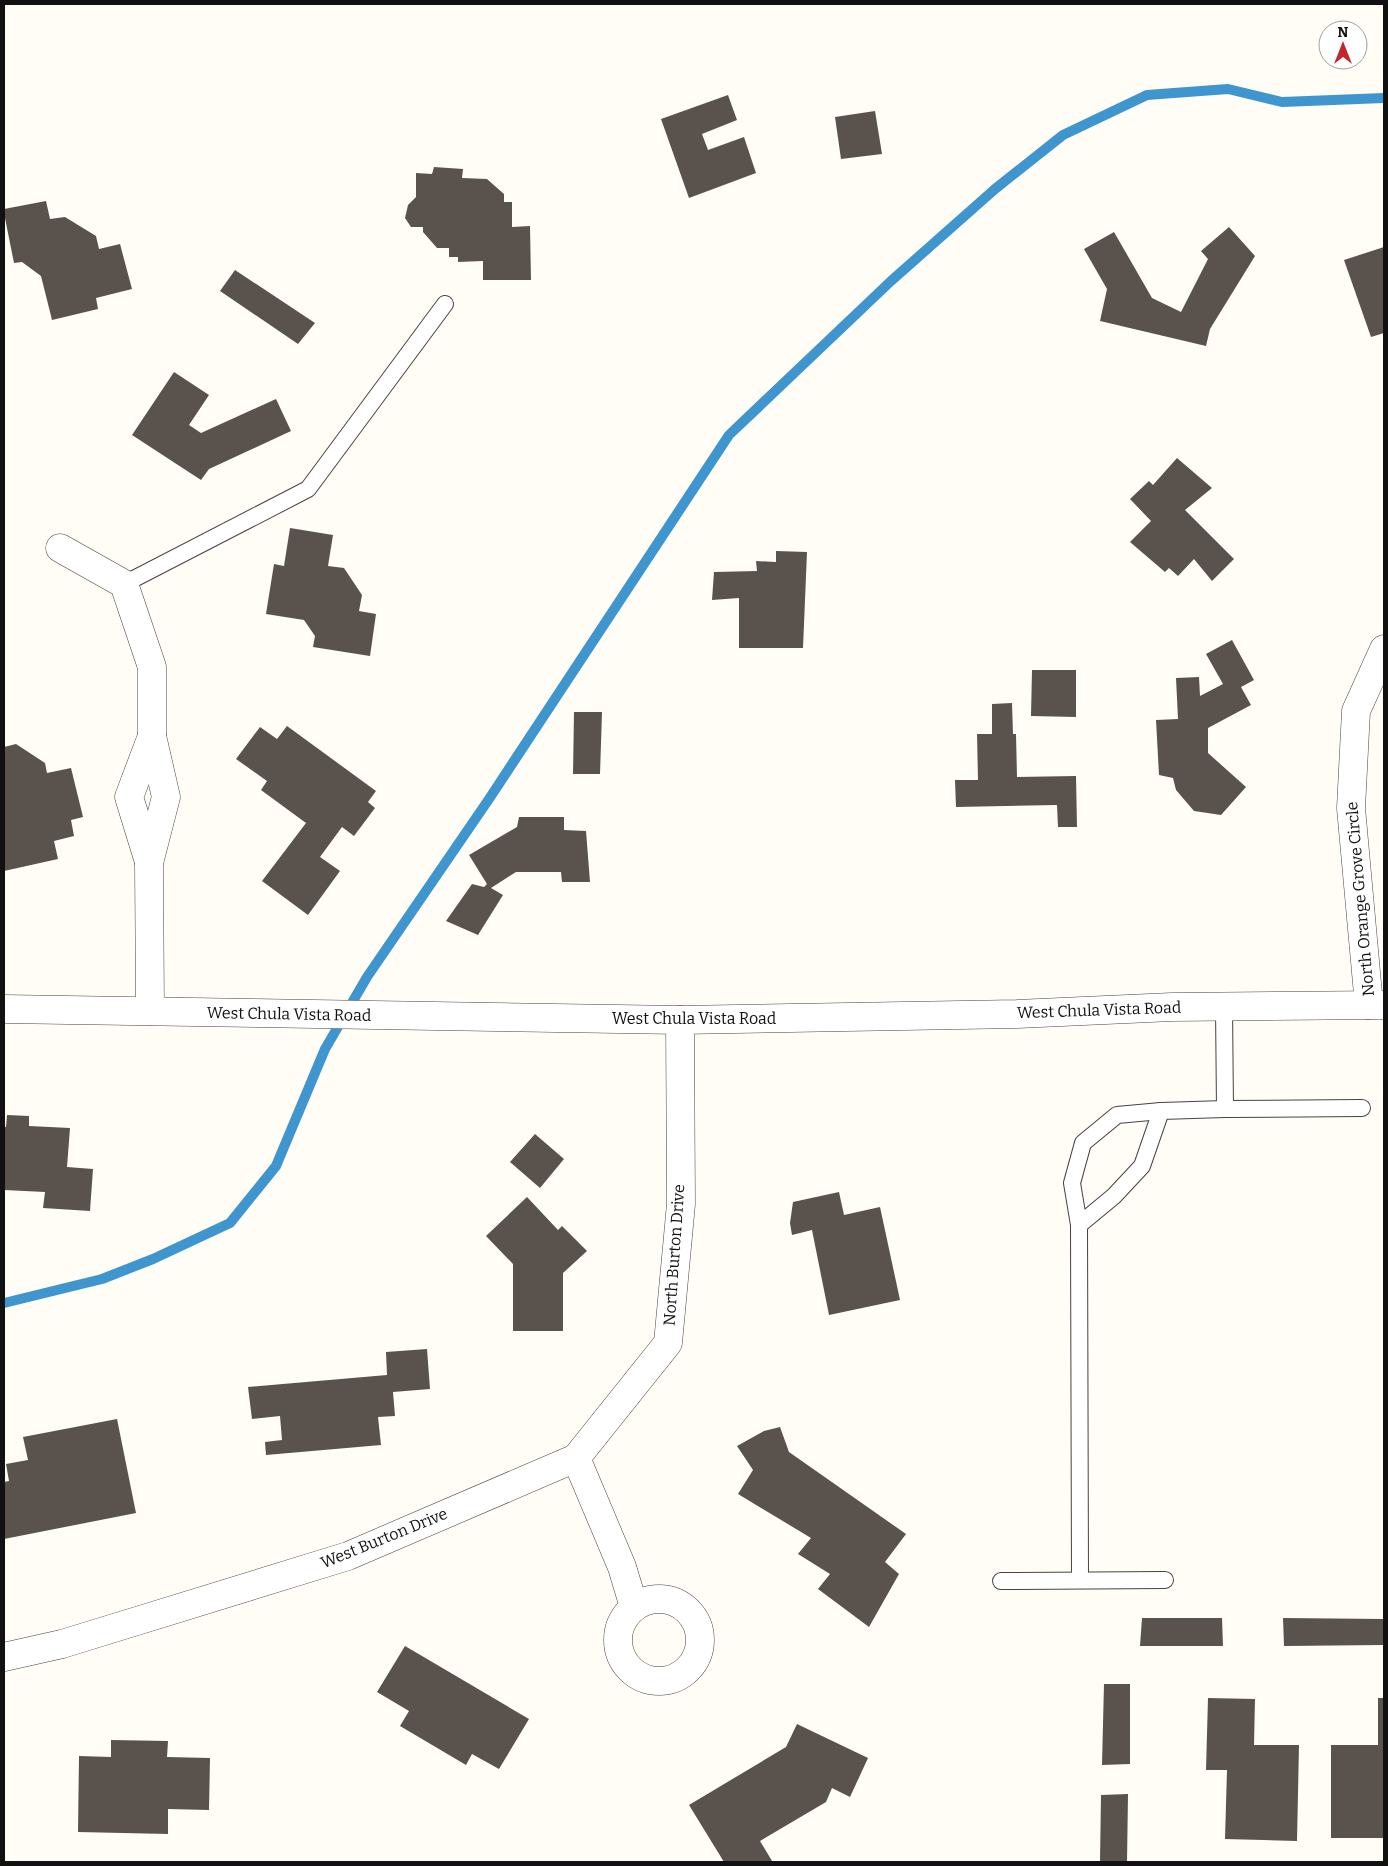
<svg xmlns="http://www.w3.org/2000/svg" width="1388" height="1866" viewBox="0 0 1388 1866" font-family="Bitter,serif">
  <rect width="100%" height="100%" fill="#fffdf5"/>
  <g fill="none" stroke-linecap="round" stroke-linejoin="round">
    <path stroke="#3f96cf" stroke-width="10" d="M4,1303L102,1279L153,1259L230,1223L276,1166L325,1049L367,977L489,799L729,435L891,281L995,189L1063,135L1147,95L1228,89L1282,102L1384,98"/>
  </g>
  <g fill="#5a524d">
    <path d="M728,95L737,120L702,134L708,150L744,137L756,173L689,198L661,119Z"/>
    <path d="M875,111L882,154L841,159L835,117Z"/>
    <path d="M434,167L463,169L462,178L487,179L504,194V202H512V227L530,226L531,280H483V261L458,262V257H449V248H437L423,232V227H411L405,218L408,205L416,197V173L432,174Z"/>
    <path d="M46,201L50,219L65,217L96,236L99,249L120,244L132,289L96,298L98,309L52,320L41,276L22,262L14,263L4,213V209Z"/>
    <path d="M1229,227L1255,256L1210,329L1206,346L1100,321L1107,289L1084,249L1114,232L1152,298L1181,312L1208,259L1201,251Z"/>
    <path d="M1384,247V333L1371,337L1344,260Z"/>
    <path d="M235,270L315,323L298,344L220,291Z"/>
    <path d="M174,372L209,395L189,425L201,433L276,399L291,431L209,469L201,480L132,435Z"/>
    <path d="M1177,458L1212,488L1185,510L1234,559L1212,581L1194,559L1178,576L1169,568L1165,572L1130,542L1151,521L1130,499L1149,481L1153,485Z"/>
    <path d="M290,528L333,535L328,566L344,568L362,595L359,611L376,614L370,656L313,647L315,636L304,620L266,614L274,564L284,566Z"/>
    <path d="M776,551L807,552L803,648H739V598L712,600L714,572L757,571L756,561L776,562Z"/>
    <path d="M1232,640L1254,680L1241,687L1251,705L1208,728V753L1246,787L1221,815L1194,811L1176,790L1173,778L1159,775L1156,720L1178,719L1176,678L1199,677L1200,696L1223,684L1206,654Z"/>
    <path d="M1032,670H1076V717L1031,716Z"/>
    <path d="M1012,703L1013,734H1016L1017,777L1076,776L1077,827H1058L1057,805L956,807L955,780H978L977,734H992V704Z"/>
    <path d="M574,712H602L600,774H573Z"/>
    <path d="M287,726L376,791L368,802L375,808L354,836L342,827L320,857L340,871L308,915L262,881L306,823L261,790L267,781L236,759L260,727L277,739Z"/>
    <path d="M16,744L45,763L47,773L71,768L83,817L71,820L74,836L54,841L58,859L4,871V747Z"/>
    <path d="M519,817H564V830L586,831L590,882H562L561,872H516L491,888L503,895L478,935L446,921L472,884L484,887L487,884L469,855L517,827Z"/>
    <path d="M7,1115L29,1116V1126L70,1128L67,1167L93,1169L90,1211L43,1208L45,1192L4,1190V1127H6Z"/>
    <path d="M535,1134L564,1159L540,1188L510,1162Z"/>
    <path d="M839,1192L844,1215L880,1207L900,1300L829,1315L812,1230L792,1235L790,1223L793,1202Z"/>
    <path d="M527,1197L558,1230L562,1226L587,1251L563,1273V1331H513V1264L486,1236Z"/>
    <path d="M427,1349L430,1389L393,1392L395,1416L378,1417L381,1445L266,1455L265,1442L282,1440L280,1416L252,1419L248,1387L387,1375L386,1352Z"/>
    <path d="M117,1419L136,1513L4,1539V1482L9,1481L6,1464L28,1460L23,1437Z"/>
    <path d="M780,1427L789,1452L906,1534L885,1562L899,1574L869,1627L818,1589L830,1574L798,1554L811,1538L738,1494L753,1470L737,1446L764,1431Z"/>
    <path d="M1142,1618H1222L1223,1646H1140Z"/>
    <path d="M1283,1618L1384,1619V1645L1284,1646Z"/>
    <path d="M405,1646L529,1719L499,1769L472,1754L466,1765L400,1726L409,1711L377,1692Z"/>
    <path d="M1104,1684H1130V1764L1102,1765Z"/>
    <path d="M1208,1698L1255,1699L1254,1745H1299L1297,1841L1225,1839L1227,1770H1206Z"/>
    <path d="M1378,1698H1384V1838H1331V1745H1378Z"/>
    <path d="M797,1724L868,1758L850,1797L832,1788L826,1802L760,1841L772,1861L769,1862H724L689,1805L786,1747Z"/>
    <path d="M111,1740L168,1741L167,1757L210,1758L209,1810L168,1809V1834L78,1832L79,1756L111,1757Z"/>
    <path d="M1128,1794L1127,1862H1100L1101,1795Z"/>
  </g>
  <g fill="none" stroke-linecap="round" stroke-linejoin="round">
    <defs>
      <g id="service">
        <path d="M124,584L308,489L445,304"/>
        <path d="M1224,1007L1225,1109L1362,1108"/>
        <path d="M1079,1225L1114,1196L1142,1166L1161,1111"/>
        <path d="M1080,1580L1079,1225L1072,1183L1083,1143L1117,1115L1161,1111L1225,1109"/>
        <path d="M1001,1581L1165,1580"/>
      </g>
      <g id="minor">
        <path d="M60,548L124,584L152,667V736L166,797L149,863L150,1011"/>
        <path d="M149,862L129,797L152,736"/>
        <path d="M1369,1005L1351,808L1356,711L1384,649"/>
        <path d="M4,1009L680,1020L1017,1014L1172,1007L1384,1005"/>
        <path d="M576,1458L622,1567L634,1607"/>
        <circle cx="659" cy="1640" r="41"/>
        <path d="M4,1657L62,1644L348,1556L576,1458L668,1343L681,1204L680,1020"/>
      </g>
    </defs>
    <use href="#service" stroke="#444" stroke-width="18"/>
    <use href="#minor" stroke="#444" stroke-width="29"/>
    <use href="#service" stroke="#fff" stroke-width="16"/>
    <use href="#minor" stroke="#fff" stroke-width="28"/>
  </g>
  <g text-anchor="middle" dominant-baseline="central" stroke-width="5" stroke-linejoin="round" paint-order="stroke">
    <g font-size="16" fill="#111" stroke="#fff">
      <text transform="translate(1360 899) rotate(-95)">North Orange Grove Circle</text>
      <text transform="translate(1099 1010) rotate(-2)">West Chula Vista Road</text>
      <text transform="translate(289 1014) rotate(1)">West Chula Vista Road</text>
      <text x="694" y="1018">West Chula Vista Road</text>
      <text transform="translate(674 1255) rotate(-86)">North Burton Drive</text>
      <text transform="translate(384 1538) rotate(-22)">West Burton Drive</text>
    </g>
  </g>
  <rect width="1388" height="1866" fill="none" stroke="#111111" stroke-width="10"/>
  <g transform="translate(1343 45)"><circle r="24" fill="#ffffff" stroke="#a0a0a0"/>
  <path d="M0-4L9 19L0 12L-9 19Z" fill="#c4262e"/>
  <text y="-8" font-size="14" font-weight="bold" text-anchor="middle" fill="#111111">N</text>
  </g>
</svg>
